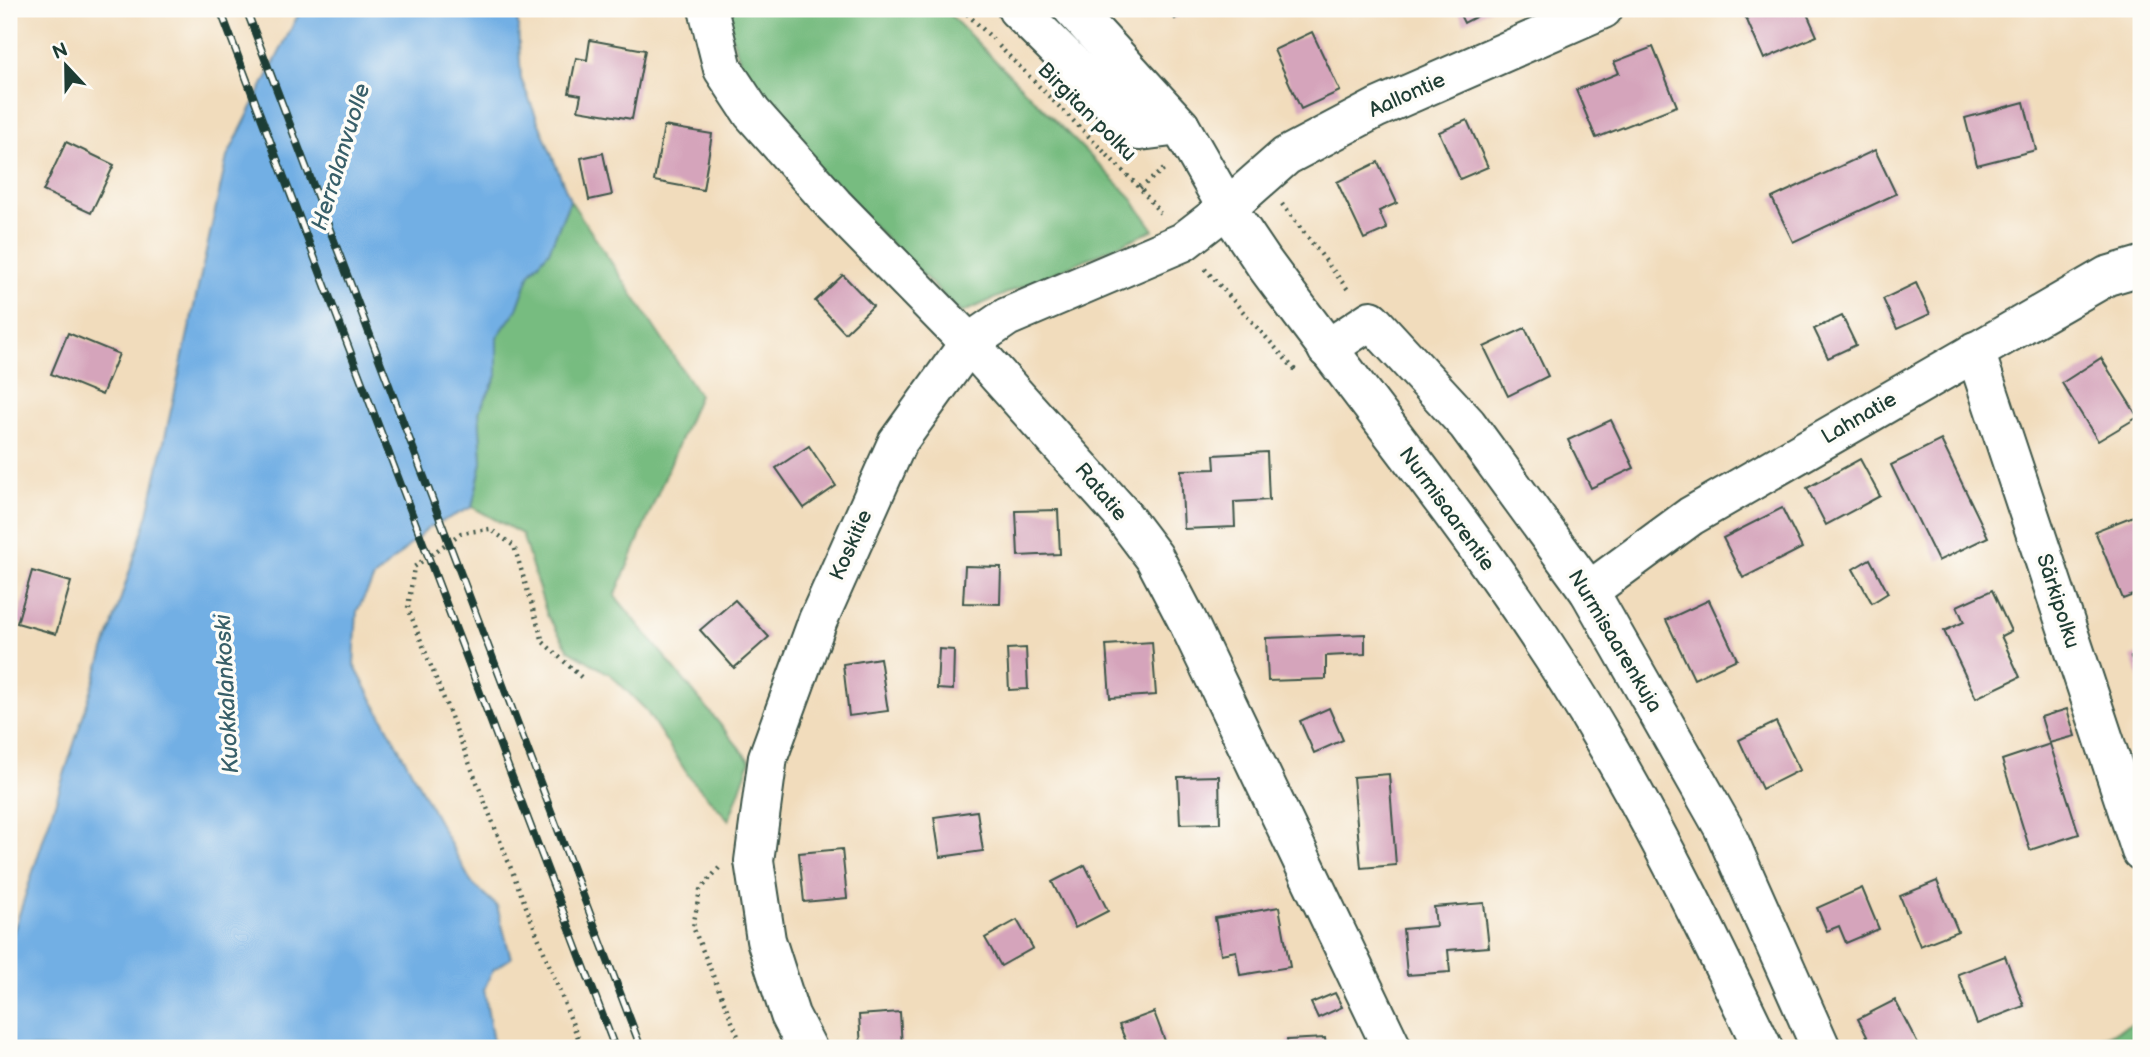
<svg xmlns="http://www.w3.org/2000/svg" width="2150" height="1057" viewBox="0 0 2150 1057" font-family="'Balsamiq Sans',sans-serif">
  <rect width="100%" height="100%" fill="#fdfcf7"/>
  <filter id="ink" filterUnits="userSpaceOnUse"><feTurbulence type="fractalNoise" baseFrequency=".0143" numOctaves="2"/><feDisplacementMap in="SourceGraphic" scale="14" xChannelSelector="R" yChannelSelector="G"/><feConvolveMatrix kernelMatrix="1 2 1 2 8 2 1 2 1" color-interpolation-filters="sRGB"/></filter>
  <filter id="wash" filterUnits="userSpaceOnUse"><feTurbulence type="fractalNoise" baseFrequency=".00686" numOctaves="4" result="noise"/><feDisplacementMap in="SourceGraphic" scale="28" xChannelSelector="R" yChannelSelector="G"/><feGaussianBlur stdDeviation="1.57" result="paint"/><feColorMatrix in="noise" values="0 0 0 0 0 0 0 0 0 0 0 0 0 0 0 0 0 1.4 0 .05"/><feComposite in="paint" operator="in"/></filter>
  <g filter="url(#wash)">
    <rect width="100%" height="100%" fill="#f1dcbc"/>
    <g fill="#77bc80" stroke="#4b7c5a" stroke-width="2">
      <path d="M722,9H944L1129,195L1154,230L961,313L777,130L743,69Z"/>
      <path d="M570,200L699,395L615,596L750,761L729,820L690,778L645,709L611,675L569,650L547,615L522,534L472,507L482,462L479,411L497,376V337L517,309L530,273L549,251Z"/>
      <path d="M2141,1020V1048H2079Z"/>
    </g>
    <path fill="#72afe4" stroke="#48768c" stroke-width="2" d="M301,9H517L521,79L570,200L549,251L530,273L517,309L497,337V376L479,411L482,462L472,507L428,528L374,578L357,611L354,665L471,882L497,906L511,958L493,970L484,989L494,1048H9V946L148,514L227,157Z"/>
    <g id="blocks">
      <g fill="#d5a4bb">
        <path d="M1166,9H1187L1175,19Z"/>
        <path d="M1457,9H1491L1464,23Z"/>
        <path d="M1742,9H1805L1817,36L1764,59Z"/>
        <path d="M1312,32L1340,91L1301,109L1274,50Z"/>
        <path d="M590,40L645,50L632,119L578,110L581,95L569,93L576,58L587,60Z"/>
        <path d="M1653,47L1677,106L1596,138L1576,90L1619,73L1614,62Z"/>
        <path d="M2024,102L2036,150L1977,165L1965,118Z"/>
        <path d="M1467,120L1488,167L1460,179L1439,132Z"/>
        <path d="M664,126L712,134L703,190L654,181Z"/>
        <path d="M66,142L114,165L91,213L43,191Z"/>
        <path d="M1875,150L1896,194L1793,242L1772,198Z"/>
        <path d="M603,153L612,195L589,200L581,158Z"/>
        <path d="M1378,162L1397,203L1379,211L1387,229L1364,239L1337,182Z"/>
        <path d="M843,275L873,306L845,333L815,301Z"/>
        <path d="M1916,283L1930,314L1897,329L1883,299Z"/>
        <path d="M1842,316L1856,345L1828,358L1814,329Z"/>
        <path d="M1525,328L1548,376L1508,396L1484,347Z"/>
        <path d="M68,333L119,354L102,395L51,374Z"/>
        <path d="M2101,358L2138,417L2098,441L2062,383Z"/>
        <path d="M1611,420L1634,468L1591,488L1568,440Z"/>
        <path d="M1941,440L1988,537L1938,561L1891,465Z"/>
        <path d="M809,446L836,486L804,508L776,468Z"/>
        <path d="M1267,452L1269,500L1234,502L1235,527L1184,529L1181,470L1215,469L1214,455Z"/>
        <path d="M1860,459L1880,496L1826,525L1807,488Z"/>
        <path d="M1782,508L1802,548L1743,578L1723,538Z"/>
        <path d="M1058,510L1060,554L1018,556L1016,511Z"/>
        <path d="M2141,513V592L2123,599L2095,531Z"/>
        <path d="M1870,559L1888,593L1872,603L1853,569Z"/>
        <path d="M965,566L1001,567L1000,604L963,603Z"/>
        <path d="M32,571L71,582L56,634L17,623Z"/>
        <path d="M1992,590L2011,631L2001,636L2020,677L1976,698L1944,631L1964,622L1957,606Z"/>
        <path d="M735,600L769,637L734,668L700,630Z"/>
        <path d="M1709,600L1737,659L1694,679L1666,620Z"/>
        <path d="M1365,634V654L1326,656V679L1268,681L1266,638Z"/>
        <path d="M1152,642L1156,695L1110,698L1106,645Z"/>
        <path d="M1026,648L1028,689L1009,690L1007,649Z"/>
        <path d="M939,649L954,650L953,690L937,689Z"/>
        <path d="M2141,653V682L2131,657Z"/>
        <path d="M880,658L888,711L849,716L843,664Z"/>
        <path d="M1329,708L1343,740L1314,753L1300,721Z"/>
        <path d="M2067,709L2075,736L2049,743L2041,717Z"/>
        <path d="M1776,722L1800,770L1762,789L1739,740Z"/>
        <path d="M2050,744L2079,834L2030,850L2002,760Z"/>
        <path d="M1389,774L1396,865L1361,868L1353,777Z"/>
        <path d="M1219,776L1220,823L1180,824L1178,777Z"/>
        <path d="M977,811L983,851L940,857L934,817Z"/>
        <path d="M842,849L847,898L804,902L799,853Z"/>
        <path d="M1085,865L1108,911L1075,928L1052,882Z"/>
        <path d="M1937,881L1958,931L1920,946L1900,896Z"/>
        <path d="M1862,888L1879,929L1846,943L1839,926L1827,931L1817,908Z"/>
        <path d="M1484,903L1489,947L1448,950L1450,972L1407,975L1403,929L1436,926L1434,907Z"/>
        <path d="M1279,907L1290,967L1240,975L1236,951L1221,954L1215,918Z"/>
        <path d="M1017,920L1033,948L1001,966L985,938Z"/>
        <path d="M2005,956L2024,1006L1977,1024L1958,974Z"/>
        <path d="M1335,993L1342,1007L1318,1018L1311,1003Z"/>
        <path d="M1895,1000L1920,1048H1873L1858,1019Z"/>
        <path d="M900,1012L902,1048H861L859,1015Z"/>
        <path d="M1154,1012L1165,1041L1147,1048H1129L1119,1025Z"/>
        <path d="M1325,1038L1326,1048H1288L1287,1040Z"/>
      </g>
    </g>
  </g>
  <g filter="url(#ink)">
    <use href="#blocks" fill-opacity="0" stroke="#3e5548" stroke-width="2"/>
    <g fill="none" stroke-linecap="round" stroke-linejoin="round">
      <defs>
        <g id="minor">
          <path d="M708,9L723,69L752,113L834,205L969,343L1120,512L1154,557L1187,620L1392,1048"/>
          <path d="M1017,9L1140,131L1180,126"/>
          <path d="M1073,9L1180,126L1227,208L1264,263C1379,420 1507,572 1605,742C1663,841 1713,944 1763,1048"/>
          <path d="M1327,349L1371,320L1467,424L1589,591L1723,827L1821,1048"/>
          <path d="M1975,351L2141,851"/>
          <path d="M1589,591L1691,516L2107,276L2141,266"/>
          <path d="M807,1048L790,1015L766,940L754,861L768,757L818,620L897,443L969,343L1007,317L1183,242L1227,208L1286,156L1377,108L1603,9"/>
        </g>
      </defs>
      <use href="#minor" stroke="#3e5548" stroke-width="42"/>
      <g stroke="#3e5548" stroke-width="4.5" stroke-dasharray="2 5" stroke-linecap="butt">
        <path d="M962,9L993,39"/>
        <path d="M999,46L1140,188L1160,213"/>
        <path d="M1140,188L1164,169"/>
        <path d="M1282,204L1349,291"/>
        <path d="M1205,269L1297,372"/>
        <path d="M581,677L543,642L514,546L490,529L461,533L414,567L408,608L582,1048"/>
        <path d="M719,868L700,890L693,927L743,1048"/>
      </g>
      <use href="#minor" stroke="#fff" stroke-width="38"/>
      <defs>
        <g id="rail">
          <path d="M220,9L615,1048"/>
          <path d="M246,9L641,1048"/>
        </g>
      </defs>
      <use href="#rail" stroke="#1f3d34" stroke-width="8"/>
      <use href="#rail" stroke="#fdfcf7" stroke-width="5" stroke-dasharray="16" stroke-linecap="butt"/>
    </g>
  </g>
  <g text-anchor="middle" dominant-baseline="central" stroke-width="7" stroke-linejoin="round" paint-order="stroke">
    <g font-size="21" fill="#1f3d34" stroke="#fdfcf7">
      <text transform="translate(1407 95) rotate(-24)">Aallontie</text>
      <text transform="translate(1087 112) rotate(45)">Birgitan polku</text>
      <text transform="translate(1859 418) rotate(-30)">Lahnatie</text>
      <text transform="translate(1101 492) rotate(50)">Ratatie</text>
      <text transform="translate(1447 509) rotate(54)">Nurmisaarentie</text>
      <text transform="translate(851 545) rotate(-66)">Koskitie</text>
      <text transform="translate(2058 601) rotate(72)">Särkipolku</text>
      <text transform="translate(1615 641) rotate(59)">Nurmisaarenkuja</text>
    </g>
    <g font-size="23" font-style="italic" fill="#385f69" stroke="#fdfcf7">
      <text transform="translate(341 157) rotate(-73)">Herralanvuolle</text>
      <text transform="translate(227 694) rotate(-93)">Kuokkalankoski</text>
    </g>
  </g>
  <rect width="2150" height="1057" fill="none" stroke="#fdfcf7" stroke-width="35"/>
  <g transform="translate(66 66) rotate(338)" stroke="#fdfcf7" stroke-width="5" paint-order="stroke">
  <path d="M0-5L12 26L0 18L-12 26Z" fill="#1f3d34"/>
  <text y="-10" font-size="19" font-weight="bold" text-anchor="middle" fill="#1f3d34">N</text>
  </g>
</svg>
